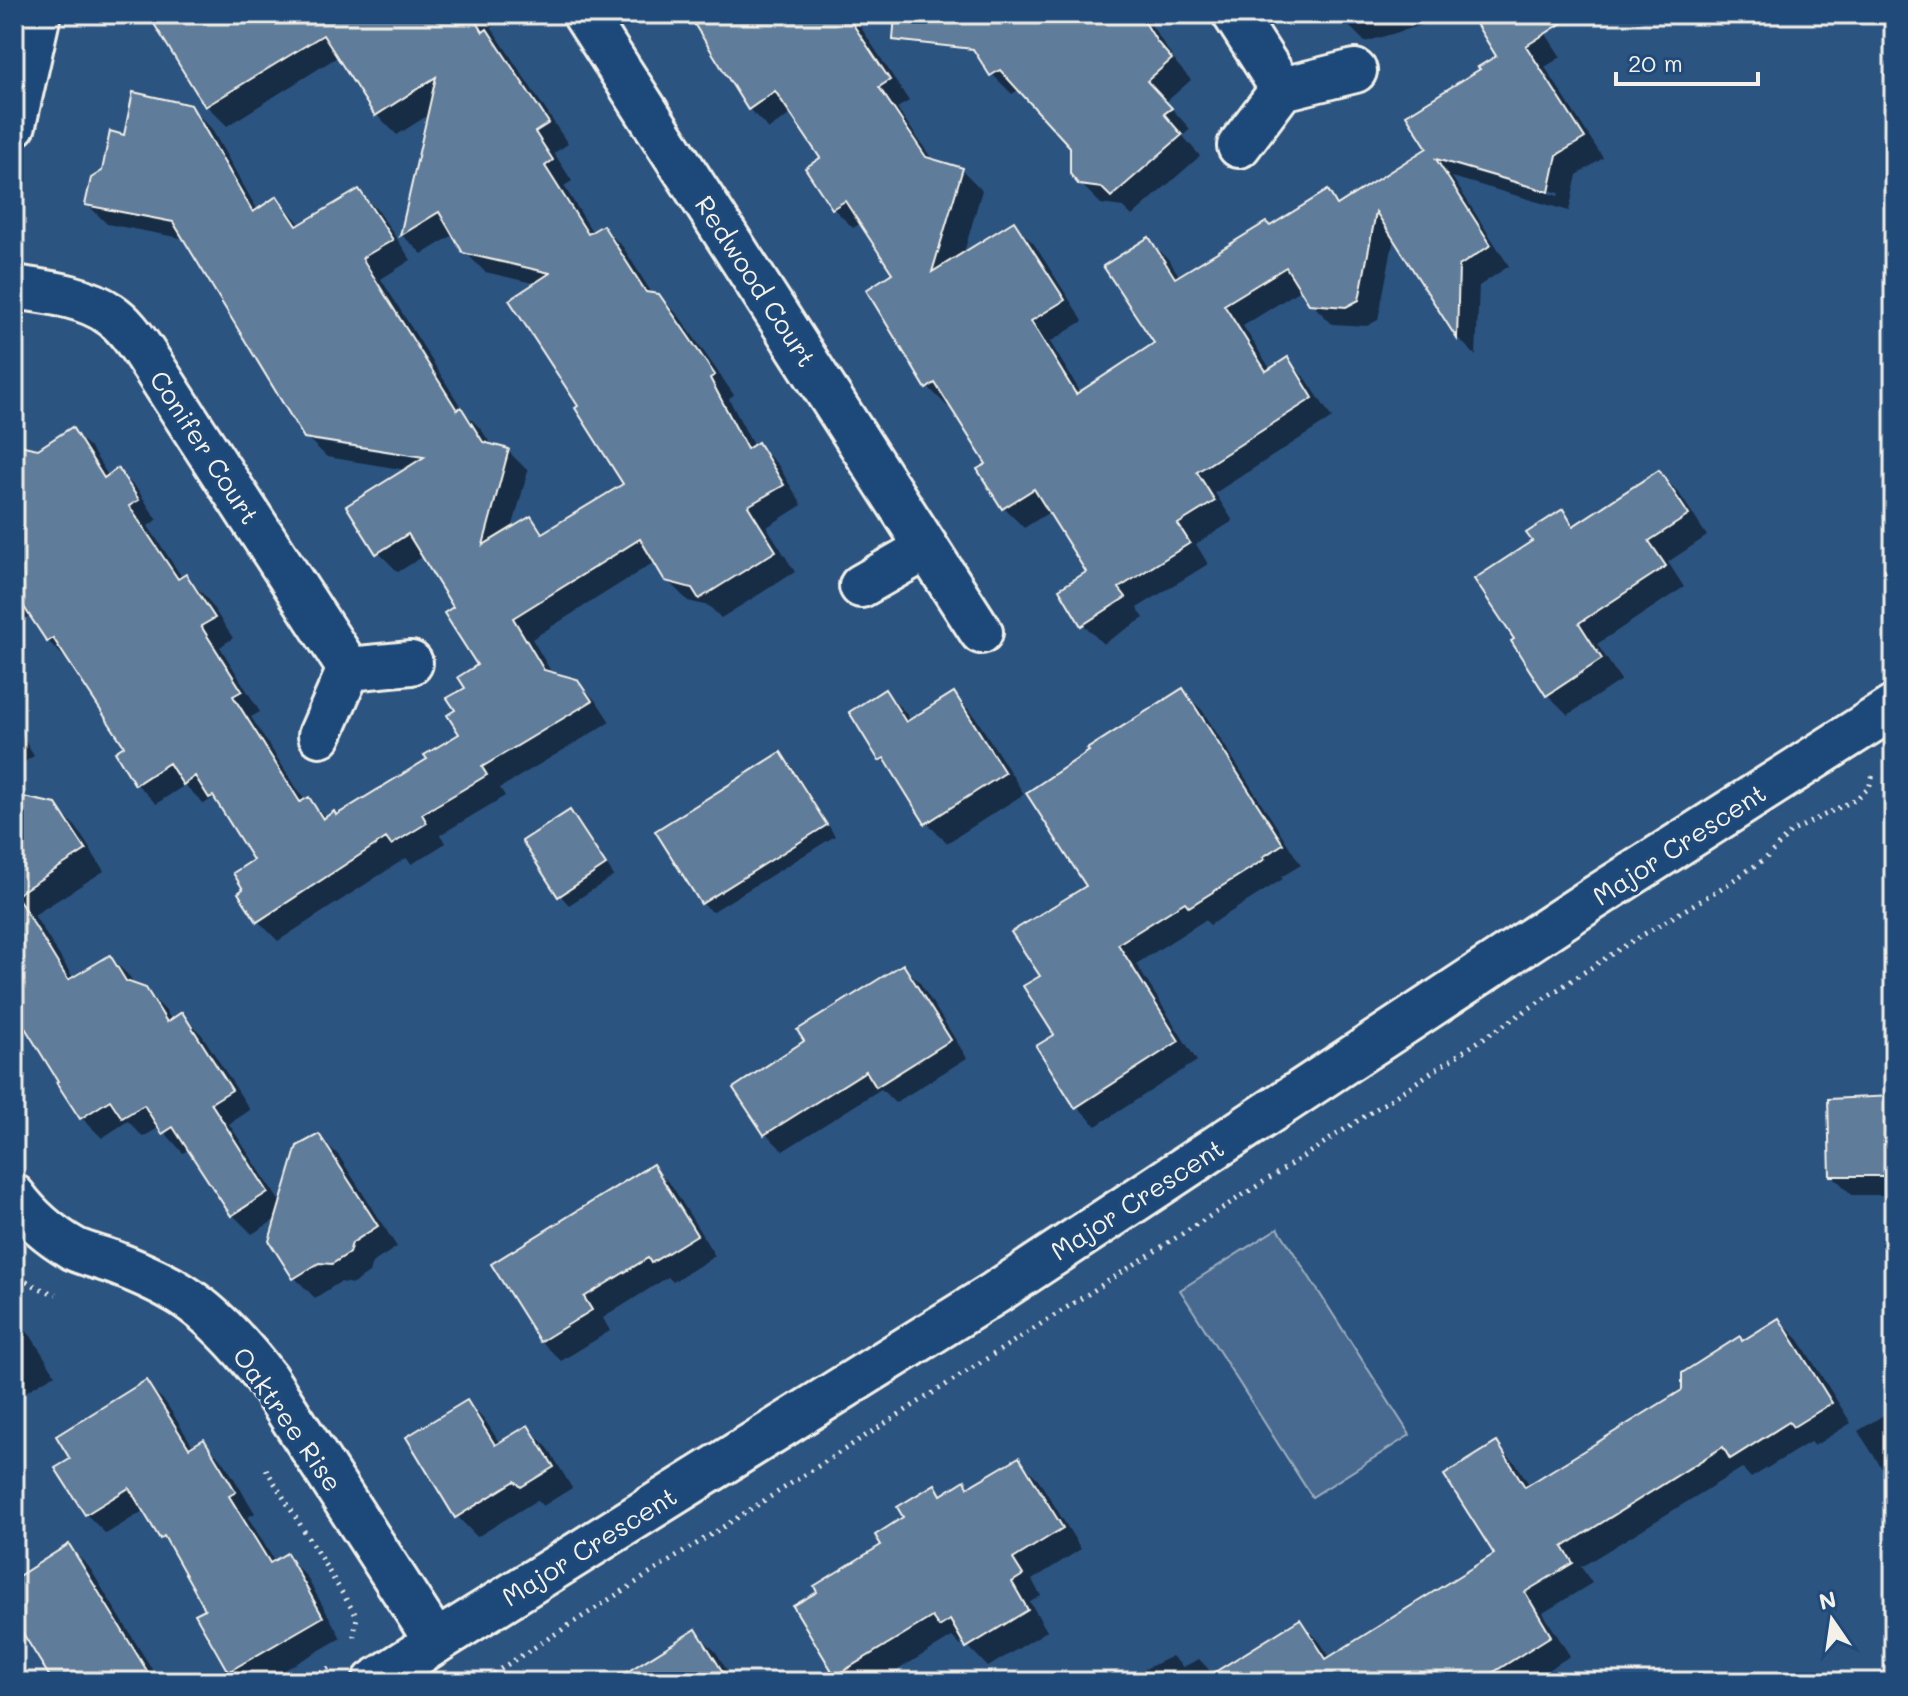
<svg xmlns="http://www.w3.org/2000/svg" width="1908" height="1696" viewBox="0 0 1908 1696" font-family="Mali,sans-serif">
  <rect width="100%" height="100%" fill="#2c5481"/>
  <filter id="ink" filterUnits="userSpaceOnUse"><feTurbulence type="fractalNoise" baseFrequency=".0125" numOctaves="2"/><feDisplacementMap in="SourceGraphic" scale="16" xChannelSelector="R" yChannelSelector="G"/><feConvolveMatrix kernelMatrix="1 2 1 2 8 2 1 2 1" color-interpolation-filters="sRGB"/></filter>
  <g filter="url(#ink)">
    <path fill="#496b90" stroke="#9eaebc" stroke-width="2" d="M1278,1228L1410,1435L1312,1497L1180,1290Z"/>
    <g fill="#0007" fill-rule="evenodd">
      <path d="M150,14H486L493,26L491,27L568,144L554,153L572,181L564,186L593,233L603,227L623,247L653,295H659L679,316L734,395L729,399L754,447L758,445L778,465L802,505L767,527L795,572L721,618L709,606L688,601L667,580L656,561L532,639L552,673L576,681L597,702L610,722L500,788L505,796L440,835L446,843L412,864L406,858L278,941L258,921L245,890L256,860L223,809L213,798L204,804L185,785L156,804L137,784L126,747L68,661L48,641L31,615L14,626V453L38,451L72,430L92,450L109,477L118,471L138,490L157,520L148,526L183,579L186,577L206,597L233,638L220,647L260,712L251,717L305,801L308,799L327,818L337,817L429,760L462,734L458,711L480,666L456,607L424,556L398,572L378,552L407,470L327,457L306,437L186,239L107,224L87,204L125,137L190,107L211,128L258,211L277,198L302,226L359,192L379,212L411,260L381,279L464,412L481,429L492,446L508,451L528,471L512,529L530,518L545,533L625,485L581,407L537,284L485,272L465,252L455,234L422,254L402,235L430,114L397,135L377,115L339,56L227,126L207,106ZM312,437L434,456V460L312,441Z"/>
      <path d="M690,14H852L909,101L897,108L934,162L962,170L982,190L963,256L1014,224L1034,244L1083,321L1050,342L1081,393L1157,344L1148,239L1168,259L1180,277L1270,229L1328,193L1340,205L1429,148L1482,69L1499,56L1472,14H1533L1534,16L1561,57L1545,67L1603,158L1577,175L1569,211L1452,177L1509,266L1479,286L1476,356L1458,338L1394,238L1378,320L1367,326L1332,324L1311,303L1302,289L1243,326L1271,370L1287,360L1307,380L1332,418L1215,493L1233,521L1196,544L1208,564L1137,608L1144,618L1103,644L1083,624L1089,573L1051,511L1024,528L1004,508L989,465L951,405L948,407L928,387L894,273L861,223L853,228L833,208L823,159L791,114L769,129L749,109ZM1436,157L1559,193L1558,196L1442,162Z"/>
      <path d="M955,14H1144L1177,64L1191,80L1166,102L1190,129L1183,136L1200,156L1132,216L1123,207L1101,204L1080,183L1072,146L1020,89L1012,94L992,74Z"/>
      <path d="M1342,14H1459L1365,42L1345,22Z"/>
      <path d="M1659,473L1679,493L1707,536L1668,562L1684,587L1597,644L1621,680L1568,715L1548,695L1514,641L1535,542L1563,512L1577,526Z"/>
      <path d="M1182,691L1202,710L1301,865L1281,877L1283,879L1210,925L1205,920L1136,964L1197,1061L1096,1126L1077,1106L1042,977L1089,886Z"/>
      <path d="M885,692L905,712L911,721L954,695L974,715L1024,794L947,843L927,823L898,776L881,759Z"/>
      <path d="M14,723L34,756L14,768Z"/>
      <path d="M781,755L791,765L835,836L712,912L702,903Z"/>
      <path d="M14,797L55,806L76,827L104,871L34,915L74,979L110,957L130,977L135,987L145,990L166,1011L172,1021L182,1015L202,1035L250,1110L229,1124L282,1205L319,1136L339,1156L397,1247L372,1263L369,1273L353,1284L340,1282L315,1298L295,1278L271,1241L278,1218L252,1234L232,1214L189,1149L183,1153L160,1127L143,1137L128,1121L102,1138L82,1118L31,1033L14,1016Z"/>
      <path d="M569,813L579,822L614,876L569,905L560,895Z"/>
      <path d="M903,966L920,983L967,1058L895,1103L881,1089L783,1151L766,1134L736,1088L806,1042Z"/>
      <path d="M1894,1098V1195H1852L1832,1175Z"/>
      <path d="M652,1166L672,1186L715,1256L673,1282L668,1277L603,1318L610,1331L561,1361L541,1341Z"/>
      <path d="M14,1319L31,1336L55,1374L14,1399Z"/>
      <path d="M1779,1320L1799,1340L1851,1423L1814,1446L1810,1442L1751,1478L1742,1468L1581,1567L1592,1583L1543,1613L1570,1656L1529,1682H1118L1172,1656L1183,1667L1199,1659L1214,1675L1300,1621L1320,1642L1331,1659L1497,1555V1445L1517,1465L1530,1486L1684,1391L1743,1343Z"/>
      <path d="M146,1383L166,1403L194,1448L203,1442L224,1462L255,1513L248,1517L275,1562L286,1556L306,1576L341,1638L264,1682H241L230,1670L208,1610L173,1549L162,1537L145,1510L106,1534L86,1514L73,1460Z"/>
      <path d="M467,1402L487,1423L500,1444L528,1428L548,1448L572,1488L543,1506L537,1500L477,1537L457,1516Z"/>
      <path d="M1890,1411L1894,1415V1487L1858,1431Z"/>
      <path d="M1018,1459L1038,1479L1081,1549L1032,1580L1041,1596L1030,1602L1047,1631L988,1667L965,1643L961,1646L952,1637L878,1682H844L837,1675L884,1546L935,1487L944,1496L965,1483L970,1488Z"/>
      <path d="M69,1547L89,1567L160,1682H56L14,1615V1581Z"/>
      <path d="M696,1632L716,1652L734,1682H615Z"/>
    </g>
    <g fill="#5e7b9a" stroke="#f4f1e8" stroke-width="2">
      <path d="M148,14H472L483,32L487,29L549,123L535,132L553,160L545,166L588,234L603,225L646,292L659,294L715,375L710,378L747,449L758,442L784,485L748,506L776,551L699,599L692,588L665,581L640,539L513,618L544,670L577,679L592,701L482,767L487,775L422,814L427,823L391,845L386,838L257,922L238,893L243,889L233,873L253,860L213,796L209,798L195,776L183,785L169,763L135,785L115,752L124,746L53,638L47,642L14,592V444L38,449L72,427L104,478L118,468L139,500L129,506L178,579L186,574L215,618L201,626L242,691L233,696L300,802L309,797L323,819L334,811L336,815L427,759L424,755L459,734L447,715L455,710L447,698L465,688L458,677L477,665L444,613L453,607L408,534L376,554L346,506L424,457L304,438L173,222L85,205L91,178L102,171L110,131L124,135L133,92L191,105L253,212L277,196L297,226L359,189L393,240L362,258L457,410L461,407L483,442L509,449L483,545L531,516L542,533L623,484L575,408L578,406L509,300L550,273L463,253L439,212L400,236L436,77L375,116L323,35L205,107Z"/>
      <path d="M688,14H846L890,80L879,87L926,157L963,168L932,272L1014,221L1065,300L1031,321L1076,394L1154,343L1103,266L1149,237L1175,278L1266,222L1270,226L1328,190L1337,205L1427,148L1406,115L1480,69L1478,67L1496,56L1470,14H1576L1526,46L1585,138L1557,155L1549,192L1436,159L1491,245L1459,266L1457,339L1376,212L1359,300L1346,307L1309,304L1286,267L1224,305L1266,371L1288,357L1313,398L1197,472L1215,501L1178,524L1190,543L1119,588L1126,597L1081,626L1059,589L1086,572L1034,489L1002,509L977,469L986,464L935,383L926,389L866,290L892,273L845,201L832,209L805,168L820,158L775,91L748,110Z"/>
      <path d="M895,14H1143V19L1157,42L1172,59L1147,81L1172,108L1164,114L1182,135L1111,197L1102,188L1079,185L1070,174V147L1000,70L990,76L973,49L893,40Z"/>
      <path d="M1659,470L1689,515L1649,541L1666,566L1579,623L1602,659L1546,696L1511,641L1514,639L1474,579L1532,541L1526,533L1563,509L1573,526Z"/>
      <path d="M1183,688L1283,844L1263,857L1265,859L1189,907L1185,902L1118,944L1179,1041L1075,1108L1036,1046L1054,1035L1023,986L1040,976L1011,932L1086,886L1026,793L1089,751L1087,749Z"/>
      <path d="M885,689L906,722L954,692L1005,773L925,824L884,758L879,761L849,712Z"/>
      <path d="M781,752L827,825L701,904L655,831Z"/>
      <path d="M14,795L56,804L86,850L16,895L68,980L110,955L126,981L146,988L167,1022L182,1012L232,1090L211,1103L268,1192L231,1216L173,1127L162,1134L144,1105L122,1118L110,1100L80,1119L56,1082L58,1081L14,1010Z"/>
      <path d="M570,810L606,865L558,897L522,841Z"/>
      <path d="M903,964L951,1040L876,1087L866,1071L764,1135L733,1088L804,1041L797,1030Z"/>
      <path d="M1894,1096V1176H1830L1828,1099Z"/>
      <path d="M319,1134L378,1226L352,1243L349,1253L332,1264L319,1263L293,1279L269,1241L297,1146Z"/>
      <path d="M653,1164L697,1235L651,1263L648,1258L584,1297L592,1310L540,1342L491,1264Z"/>
      <path d="M1779,1318L1832,1403L1793,1427L1789,1422L1730,1459L1723,1447L1563,1547L1573,1563L1525,1592L1551,1636L1478,1682H1199L1300,1619L1326,1659L1494,1554L1444,1475L1497,1442L1525,1487L1682,1390V1373L1740,1336L1742,1341Z"/>
      <path d="M146,1380L189,1448L204,1439L236,1492L229,1496L270,1563L287,1553L323,1617L228,1672L195,1614L205,1609L164,1536L160,1539L129,1488L85,1515L55,1468L70,1459L56,1436Z"/>
      <path d="M467,1400L495,1445L528,1425L554,1467L521,1487L515,1481L455,1518L406,1437Z"/>
      <path d="M1019,1457L1063,1528L1013,1559L1023,1575L1012,1582L1028,1610L966,1648L950,1620L939,1627L932,1617L835,1676L793,1606L817,1592L814,1586L881,1545L875,1535L903,1517L897,1507L935,1484L941,1495L965,1480L968,1487Z"/>
      <path d="M69,1544L154,1682H53L14,1619V1579Z"/>
      <path d="M696,1629L729,1682H611Z"/>
    </g>
    <g fill="none" stroke-linecap="round" stroke-linejoin="round">
      <defs>
        <g id="minor">
          <path d="M584,14L981,632"/>
          <path d="M1234,14L1282,89"/>
          <path d="M14,125L39,14"/>
          <path d="M1239,146L1282,89L1355,71"/>
          <path d="M14,287C46,292 83,295 110,314C124,323 134,338 143,351L349,669"/>
          <path d="M861,586L927,548"/>
          <path d="M320,735L349,669L411,663"/>
          <path d="M14,1196C30,1218 50,1235 74,1249C87,1255 102,1258 115,1263C138,1272 162,1282 182,1295C215,1316 243,1348 266,1378L436,1642"/>
          <path d="M374,1682L436,1642L995,1293L1591,900L1894,707"/>
        </g>
      </defs>
      <use href="#minor" stroke="#f4f1e8" stroke-width="48"/>
      <g stroke="#f4f1e8" stroke-width="5" stroke-dasharray="2 6" stroke-linecap="butt">
        <path d="M14,1271C25,1282 41,1290 56,1294"/>
        <path d="M266,1469L357,1617L353,1641"/>
        <path d="M307,1682L330,1667"/>
        <path d="M480,1682L1301,1158L1621,948L1728,884L1766,858L1791,832L1854,800L1869,788L1873,774"/>
      </g>
      <use href="#minor" stroke="#1f4a7a" stroke-width="42"/>
    </g>
  </g>
  <g text-anchor="middle" dominant-baseline="central" stroke-width="7" stroke-linejoin="round" paint-order="stroke">
    <g font-size="26" fill="#f4f1e8" stroke="#1f4a7a">
      <text transform="translate(756 281) rotate(57)">Redwood Court</text>
      <text transform="translate(205 447) rotate(57)">Conifer Court</text>
      <text transform="translate(1679 844) rotate(-33)">Major Crescent</text>
      <text transform="translate(1137 1199) rotate(-33)">Major Crescent</text>
      <text transform="translate(288 1419) rotate(55)">Oaktree Rise</text>
      <text transform="translate(589 1546) rotate(-32)">Major Crescent</text>
    </g>
  </g>
  <rect width="1908" height="1696" fill="none" stroke="#1f4a7a" stroke-width="48"/>
  <rect x="24" y="24" width="1860" height="1648" fill="none" stroke="#f4f1e8" stroke-width="3" filter="url(#ink)"/>
  <g transform="translate(1832 1620) rotate(347)" stroke="#1f4a7a" stroke-width="6" paint-order="stroke">
  <path d="M0-6L14 30L0 20L-14 30Z" fill="#f4f1e8"/>
  <text y="-12" font-size="22" font-weight="bold" text-anchor="middle" fill="#f4f1e8">N</text>
  </g>
  <path d="M1616 72v12h142v-12" fill="none" stroke="#f4f1e8" stroke-width="4"/>
  <text x="1628" y="72" font-size="24" fill="#f4f1e8" stroke="#1f4a7a" stroke-width="6" paint-order="stroke">20 m</text>
</svg>
